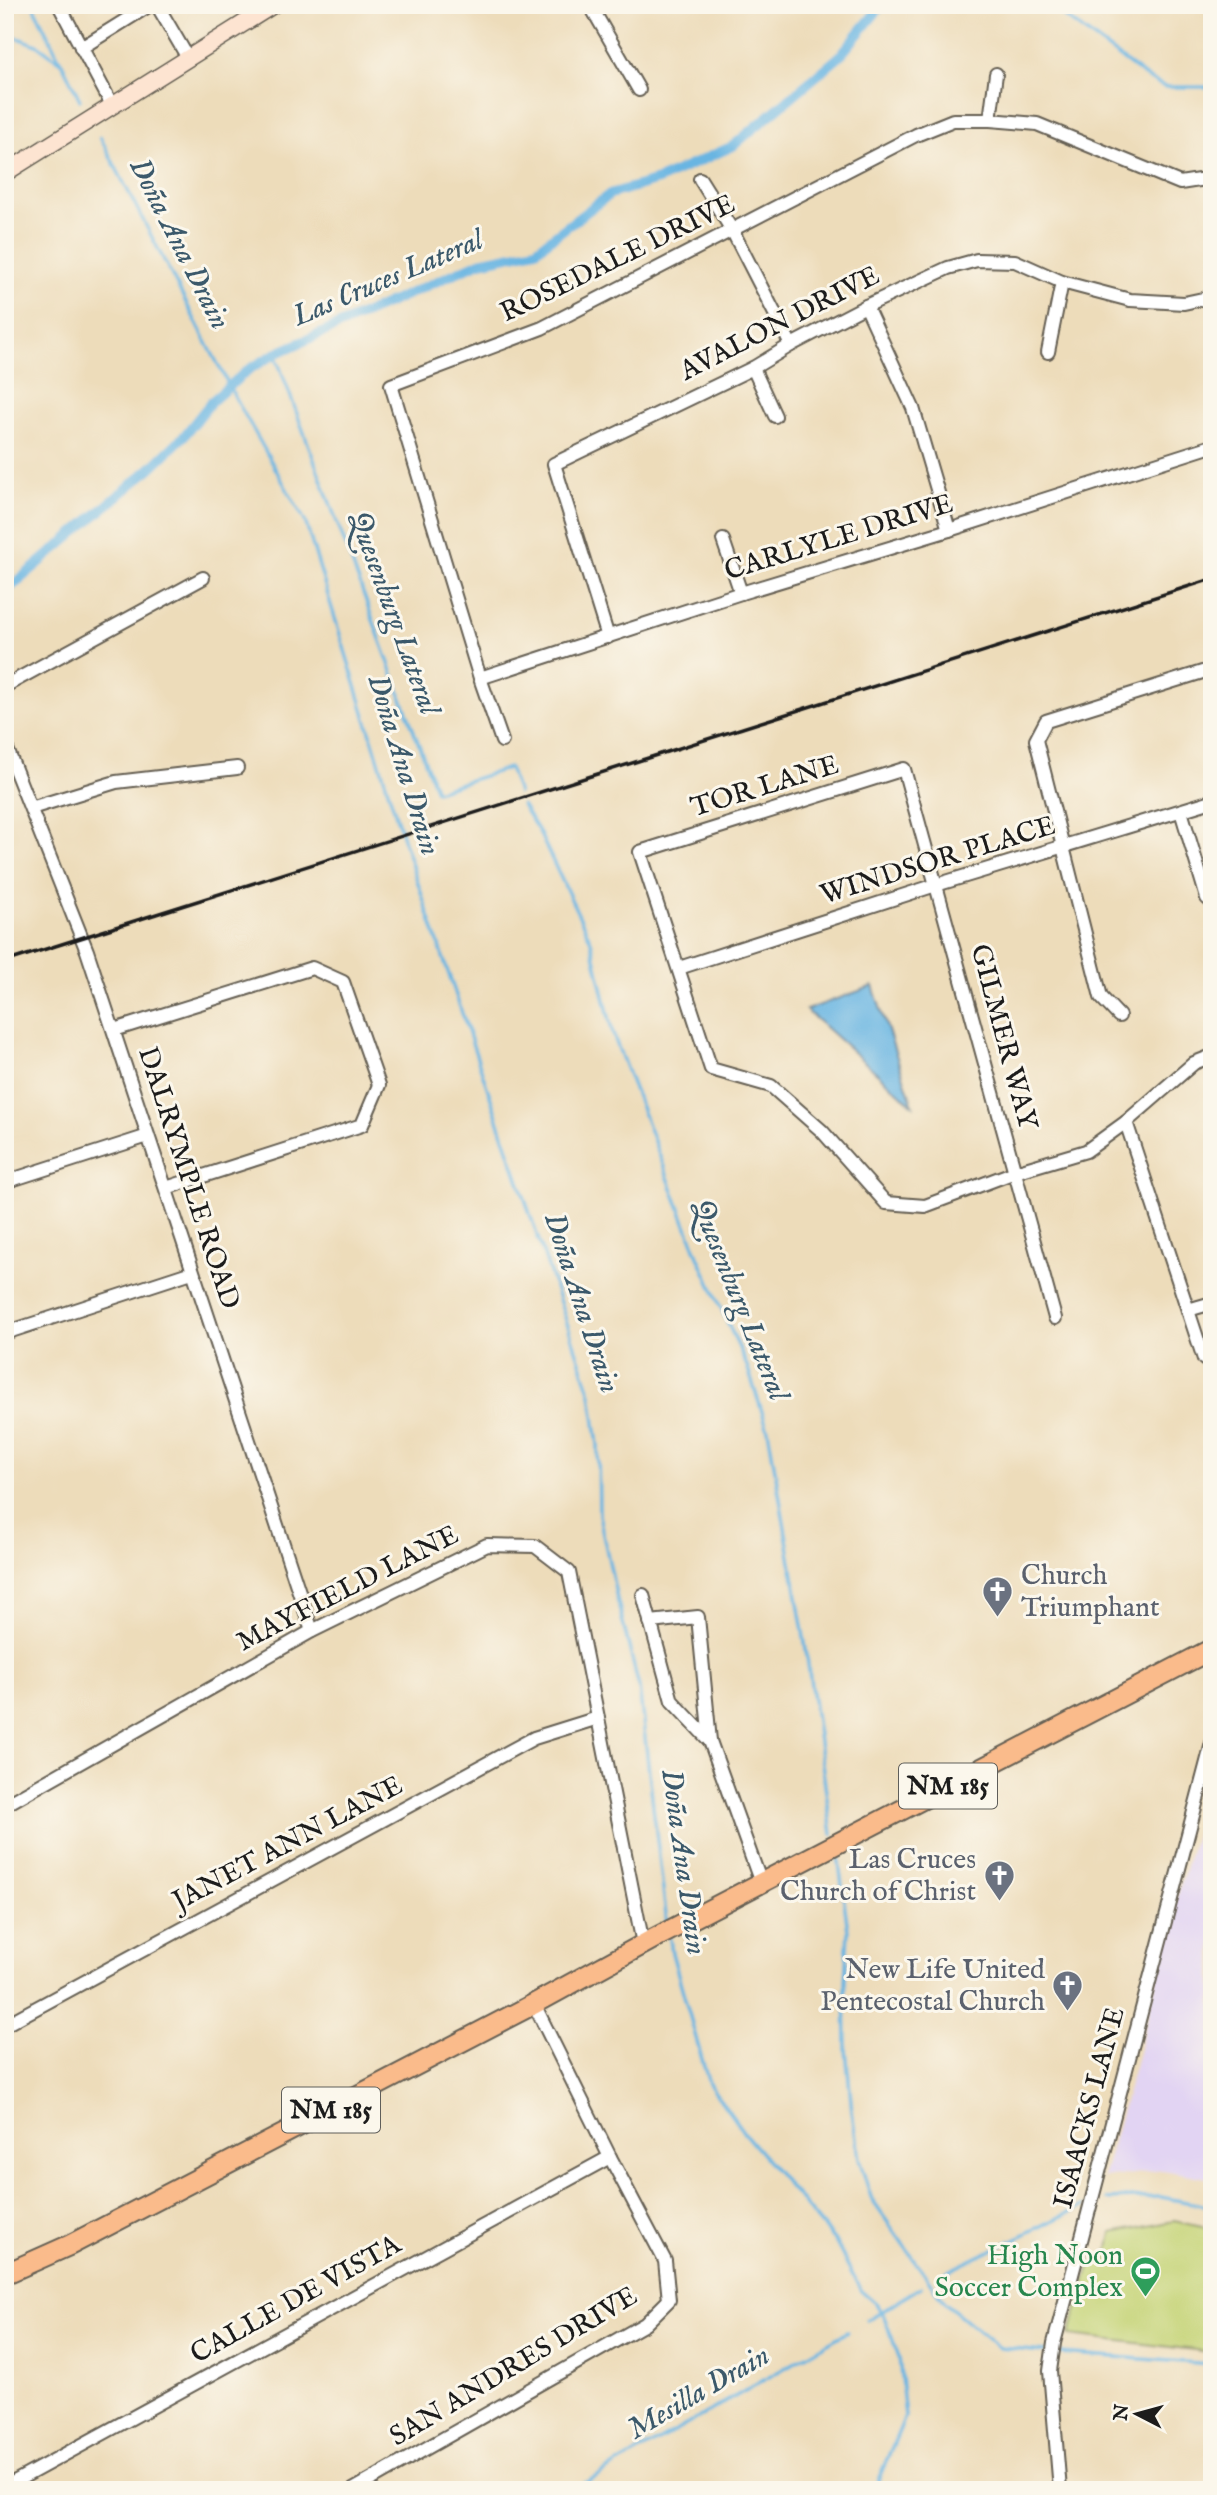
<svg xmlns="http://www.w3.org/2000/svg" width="1217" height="2495" viewBox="0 0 1217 2495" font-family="'IM FELL English',serif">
  <rect width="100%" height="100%" fill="#fbf7ec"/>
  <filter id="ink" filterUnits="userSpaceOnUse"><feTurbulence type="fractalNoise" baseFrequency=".0143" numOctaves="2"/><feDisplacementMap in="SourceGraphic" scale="14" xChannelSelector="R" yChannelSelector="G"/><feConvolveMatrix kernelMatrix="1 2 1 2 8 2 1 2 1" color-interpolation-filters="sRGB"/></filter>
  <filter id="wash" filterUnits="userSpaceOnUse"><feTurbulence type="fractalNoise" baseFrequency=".00686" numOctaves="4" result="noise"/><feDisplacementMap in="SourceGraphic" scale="28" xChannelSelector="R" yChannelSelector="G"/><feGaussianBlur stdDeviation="1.57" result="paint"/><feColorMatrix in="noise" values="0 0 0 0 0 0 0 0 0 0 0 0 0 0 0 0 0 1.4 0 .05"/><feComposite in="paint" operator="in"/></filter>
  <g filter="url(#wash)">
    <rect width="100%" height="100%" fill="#eddcba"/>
    <path fill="#e2d4f3" d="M1212,1777V2179L1163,2170L1103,2178L1146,2024L1168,1929Z"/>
    <path fill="#c4d374" stroke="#707848" stroke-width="2" d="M1174,2221L1212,2229V2352L1069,2335L1092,2260L1106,2262L1112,2233Z"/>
    <path fill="#69b5e2" stroke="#42687f" stroke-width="2" d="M873,986L913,1105L806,1010Z"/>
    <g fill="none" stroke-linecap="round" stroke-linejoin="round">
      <g stroke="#69b5e2" stroke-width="3.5">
        <path d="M33,5L60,60"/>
        <path d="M1049,5L1149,79L1165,87H1212"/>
        <path d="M5,33L39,46L62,63L80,100"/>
        <path d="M100,137L237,401L305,521L405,845L591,1394L598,1445L599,1515L617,1599L639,1687L667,1924"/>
        <path d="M275,354L436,791L509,768L518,793"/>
        <path d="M522,805L538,830L591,941L613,1034L698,1256L747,1366L768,1430L805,1643L832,1834"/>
        <path d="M838,1855L848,1931L845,1981L846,2049L852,2112L859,2159L872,2200L944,2302L1000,2348L1045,2352"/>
        <path d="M670,1939L672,1953L709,2084L744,2133L835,2241L861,2291L877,2305L885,2319L899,2357L905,2417L878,2480L877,2490"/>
        <path d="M1107,2199L1161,2197L1212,2207"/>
        <path d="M944,2273L1083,2206"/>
        <path d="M867,2320L921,2287"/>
        <path d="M1059,2353L1212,2364"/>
        <path d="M573,2490L847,2332"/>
      </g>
      <path stroke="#69b5e2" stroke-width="10" d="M5,592L152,467L184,436L212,401L248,370L275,354L480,262L536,250L610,194L658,180L733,146L839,57L882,5"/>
    </g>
  </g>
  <g filter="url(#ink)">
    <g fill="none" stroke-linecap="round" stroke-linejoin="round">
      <defs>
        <g id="street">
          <path d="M59,5L112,105"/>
          <path d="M157,5L188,58"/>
          <path d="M590,5L639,90"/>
          <path d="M81,48L150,5"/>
          <path d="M990,120L996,74"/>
          <path d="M700,179L732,230L791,345"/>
          <path d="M866,306L913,408L949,530"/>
          <path d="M1048,352L1062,282"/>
          <path d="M753,368L775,416"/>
          <path d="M723,540L741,593"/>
          <path d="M608,637L554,464L753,368L791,345L866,306L948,268L977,260L1015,261L1062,282L1130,300L1184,303L1212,297"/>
          <path d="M480,678L741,593L949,530L1212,446"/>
          <path d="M5,686L203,578"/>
          <path d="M502,741L480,678L391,385L542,328L916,135L953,120H990L1037,124L1180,183L1212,178"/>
          <path d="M5,744L87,951L312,1631"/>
          <path d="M31,808L116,782L237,768"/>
          <path d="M1181,811L1207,898L1212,902"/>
          <path d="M679,968L936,885L1212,801"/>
          <path d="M1119,1016L1101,997L1036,740L1046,721L1212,669"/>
          <path d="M114,1030L312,968L343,982L379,1085L362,1125L166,1188"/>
          <path d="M1126,1122L1204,1359"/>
          <path d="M5,1182L148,1136"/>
          <path d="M1188,1310L1212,1303"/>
          <path d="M1055,1318L904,769L640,852L711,1069L771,1086L822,1131L886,1203L925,1206L1015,1172L1086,1151L1126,1122L1194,1063L1212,1056"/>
          <path d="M5,1333L192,1272"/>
          <path d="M643,1595L672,1701L710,1741L761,1883"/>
          <path d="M650,1622L698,1617L710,1741"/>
          <path d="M5,1805L312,1631L487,1545L535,1546L569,1572L643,1944"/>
          <path d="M5,2025L534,1738L598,1718"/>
          <path d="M5,2487L610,2157"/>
          <path d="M353,2490L645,2324L669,2300L665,2261L610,2157L534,2004"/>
          <path d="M1060,2490L1050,2371L1054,2343L1212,1743"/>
        </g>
        <path id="secondary" d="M5,173L273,5"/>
        <path id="primary" d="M5,2274L70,2245L534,2004L653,1939L1212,1649"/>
      </defs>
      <use href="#street" stroke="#655f53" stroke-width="16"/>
      <use href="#secondary" stroke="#655f53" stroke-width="19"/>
      <use href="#primary" stroke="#655f53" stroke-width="23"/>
      <use href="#street" stroke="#fff" stroke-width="12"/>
      <use href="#secondary" stroke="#fde4d1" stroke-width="16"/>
      <use href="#primary" stroke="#fabb8b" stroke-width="19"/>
      <path stroke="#1c1c1c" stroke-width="3.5" d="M5,962L1212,579"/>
    </g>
  </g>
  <defs>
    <symbol id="church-pin" viewBox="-11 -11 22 30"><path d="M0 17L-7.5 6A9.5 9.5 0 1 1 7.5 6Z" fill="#6b7280" stroke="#fbf7ec"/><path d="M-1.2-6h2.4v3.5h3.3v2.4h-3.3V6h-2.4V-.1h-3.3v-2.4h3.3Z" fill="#fff"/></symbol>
    <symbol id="stadium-pin" viewBox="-11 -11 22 30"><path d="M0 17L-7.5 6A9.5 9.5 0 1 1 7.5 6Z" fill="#2e9e5b" stroke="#fbf7ec"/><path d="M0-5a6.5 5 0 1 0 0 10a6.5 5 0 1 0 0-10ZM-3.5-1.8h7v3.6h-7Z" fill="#fff"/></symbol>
  </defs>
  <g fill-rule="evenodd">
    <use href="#church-pin" x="980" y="1574" width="35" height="47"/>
    <use href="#church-pin" x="982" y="1858" width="35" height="47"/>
    <use href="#church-pin" x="1050" y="1968" width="35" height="47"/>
    <use href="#stadium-pin" x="1128" y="2254" width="35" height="47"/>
  </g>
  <g text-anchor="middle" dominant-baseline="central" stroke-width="6" stroke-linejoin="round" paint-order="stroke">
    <g fill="#fbf7ec" stroke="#5f5e5a" stroke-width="2">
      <rect x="899" y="1763.5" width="98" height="45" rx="5"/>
      <rect x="282" y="2087.5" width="98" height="45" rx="5"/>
    </g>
    <g font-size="26" font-weight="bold" fill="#1c1c1c">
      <text x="948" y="1786">NM 185</text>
      <text x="331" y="2110">NM 185</text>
    </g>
    <g font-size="28" fill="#1c1c1c" stroke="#fbf7ec">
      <text transform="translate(618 259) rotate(-26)">ROSEDALE DRIVE</text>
      <text transform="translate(780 324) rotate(-27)">AVALON DRIVE</text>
      <text transform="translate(839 538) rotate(-17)">CARLYLE DRIVE</text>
      <text transform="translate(765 787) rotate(-17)">TOR LANE</text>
      <text transform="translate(938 861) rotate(-17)">WINDSOR PLACE</text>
      <text transform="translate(1003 1037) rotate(75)">GILMER WAY</text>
      <text transform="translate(188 1178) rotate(72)">DALRYMPLE ROAD</text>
      <text transform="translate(348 1589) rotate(-27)">MAYFIELD LANE</text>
      <text transform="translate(288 1844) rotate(-28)">JANET ANN LANE</text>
      <text transform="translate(1090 2108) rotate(-75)">ISAACKS LANE</text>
      <text transform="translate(296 2300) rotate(-29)">CALLE DE VISTA</text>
      <text transform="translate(514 2367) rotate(-31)">SAN ANDRES DRIVE</text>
    </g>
    <g font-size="28" fill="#5b616d" stroke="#fbf7ec" text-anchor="end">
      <text x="1021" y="1576" text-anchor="start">Church<tspan x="1021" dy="32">Triumphant</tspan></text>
      <text x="976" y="1860">Las Cruces<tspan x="976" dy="32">Church of Christ</tspan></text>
      <text x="1045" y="1970">New Life United<tspan x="1045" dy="32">Pentecostal Church</tspan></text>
    </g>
    <g font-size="28" fill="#27864d" stroke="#fbf7ec" text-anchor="end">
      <text x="1123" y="2256">High Noon<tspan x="1123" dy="32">Soccer Complex</tspan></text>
    </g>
    <g font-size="30" font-style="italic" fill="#3b596b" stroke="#fbf7ec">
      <text transform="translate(179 244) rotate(63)">Doña Ana Drain</text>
      <text transform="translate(388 279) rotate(-23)">Las Cruces Lateral</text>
      <text transform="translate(393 613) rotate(70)">Quesenburg Lateral</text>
      <text transform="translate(403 765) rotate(73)">Doña Ana Drain</text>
      <text transform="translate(739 1300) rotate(68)">Quesenburg Lateral</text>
      <text transform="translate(581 1303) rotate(72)">Doña Ana Drain</text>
      <text transform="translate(683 1862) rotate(82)">Doña Ana Drain</text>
      <text transform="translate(699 2393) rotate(-30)">Mesilla Drain</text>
    </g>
  </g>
  <rect width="1217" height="2495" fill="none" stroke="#fbf7ec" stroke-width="28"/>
  <g transform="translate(1137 2414) rotate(276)" stroke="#fbf7ec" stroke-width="5" paint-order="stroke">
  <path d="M0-5L12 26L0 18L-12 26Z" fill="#1c1c1c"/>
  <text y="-10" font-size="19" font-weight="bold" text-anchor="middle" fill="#1c1c1c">N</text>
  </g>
</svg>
